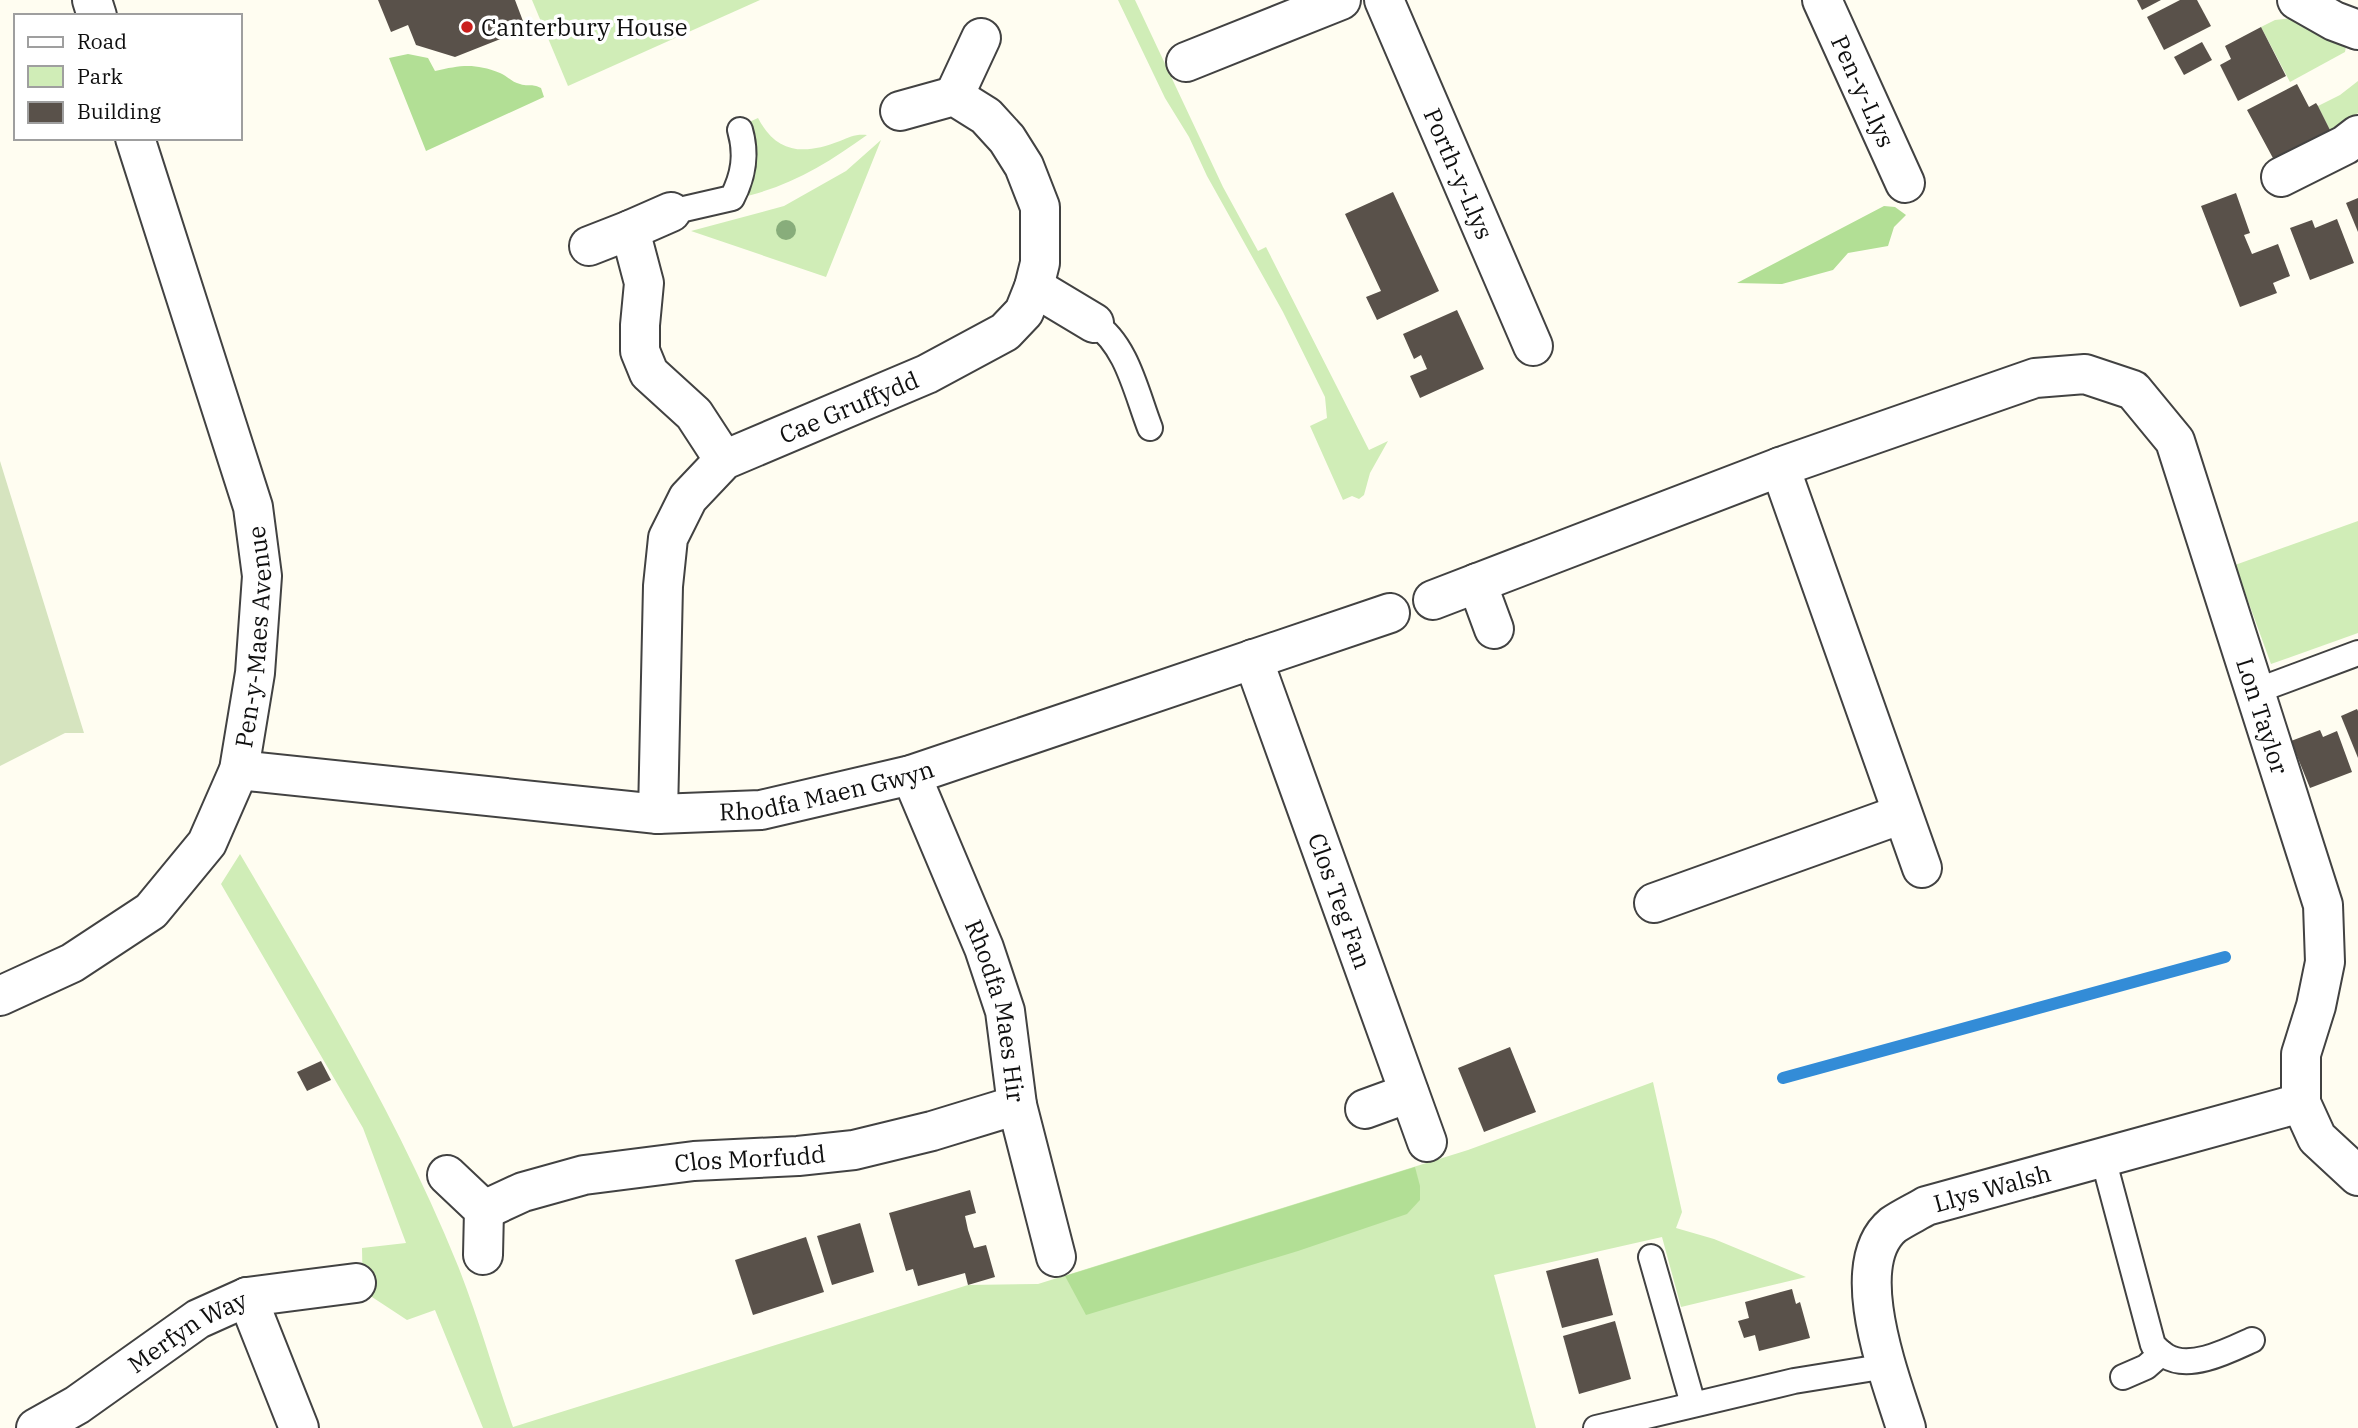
<svg xmlns="http://www.w3.org/2000/svg" width="2358" height="1428" viewBox="0 0 2358 1428" font-family="'IBM Plex Serif',serif">
  <rect width="100%" height="100%" fill="#fffdf1"/>
  <g fill="#d0edb7">
    <path d="M532,0H760L568,86Z"/>
    <path d="M1118,0H1135L1223,187L1258,251L1266,247L1369,450L1388,441L1370,473L1364,495L1359,499L1352,496L1343,500L1310,426L1327,418L1325,397L1283,312L1207,176L1189,137L1165,98Z"/>
    <path d="M2292,18L2347,41L2345,52L2290,82L2261,27L2275,20Z"/>
    <path d="M2358,81V113L2330,130L2318,106L2340,95Z"/>
    <path d="M758,118C777,154 804,155 840,141C850,137 855,134 867,135C827,164 787,188 738,198L747,123Z"/>
    <path d="M881,140L826,277L691,231L784,206L846,171Z"/>
    <path d="M2358,521V633L2271,664L2235,565Z"/>
    <path d="M240,854C319,988 400,1122 458,1266C479,1319 494,1374 513,1427L968,1285L1038,1284L1468,1150L1653,1082L1682,1212L1676,1228L1714,1239L1806,1277L1681,1307L1662,1237L1494,1275L1536,1428H483L435,1310L407,1320L372,1297L363,1298L362,1248L406,1243L363,1128L221,884Z"/>
  </g>
  <g fill="#b2df95">
    <path d="M408,54L428,58L435,71C461,65 475,63 500,73C507,76 513,83 520,84C528,87 531,83 541,88L544,97L426,151L389,58Z"/>
    <path d="M1884,206L1895,207L1906,215L1894,227L1888,246L1848,253L1833,270L1782,284L1737,283Z"/>
    <path d="M1415,1167L1420,1186V1200L1407,1214L1298,1251L1086,1315L1065,1276Z"/>
  </g>
  <path fill="#d6e4bf" d="M0,461L84,733H65L0,766Z"/>
  <g fill="none" stroke-linecap="round" stroke-linejoin="round">
    <path stroke="#338cd7" stroke-width="12" d="M1783,1078L2225,957"/>
  </g>
  <g fill="#59514a">
    <path d="M378,0H515L526,29L455,57L416,45L408,25L391,32Z"/>
    <path d="M2137,0H2161L2142,10Z"/>
    <path d="M2180,0H2197L2211,26L2164,50L2147,17Z"/>
    <path d="M2261,27L2286,76L2238,101L2220,65L2231,59L2225,46Z"/>
    <path d="M2202,42L2212,60L2184,75L2174,57Z"/>
    <path d="M2297,84L2309,107L2316,103L2318,106L2330,130L2274,160L2247,110Z"/>
    <path d="M1393,192L1439,291L1377,320L1366,297L1381,291L1345,214Z"/>
    <path d="M2236,193L2250,233L2244,235L2252,254L2278,244L2290,276L2273,283L2277,293L2240,307L2201,206Z"/>
    <path d="M2358,198V232L2346,203Z"/>
    <path d="M2337,219L2354,263L2310,280L2290,228L2312,220L2315,228Z"/>
    <path d="M1457,310L1484,369L1420,398L1410,376L1427,369L1421,355L1414,359L1403,334Z"/>
    <path d="M2357,709L2358,711V758L2341,716Z"/>
    <path d="M2320,730L2323,737L2337,731L2352,772L2310,788L2291,741Z"/>
    <path d="M1510,1047L1536,1112L1484,1132L1458,1068Z"/>
    <path d="M321,1061L331,1080L307,1091L297,1072Z"/>
    <path d="M970,1190L976,1213L965,1216L968,1230L974,1248L986,1245L995,1277L968,1285L965,1273L918,1286L913,1269L906,1271L889,1213Z"/>
    <path d="M860,1223L874,1272L832,1285L817,1236Z"/>
    <path d="M806,1237L824,1292L753,1315L735,1260Z"/>
    <path d="M1598,1258L1613,1315L1562,1328L1546,1271Z"/>
    <path d="M1792,1289L1796,1304L1800,1302L1810,1338L1759,1351L1755,1335L1744,1338L1738,1321L1749,1318L1745,1302Z"/>
    <path d="M1615,1321L1631,1379L1579,1394L1563,1336Z"/>
  </g>
  <g fill="none" stroke-linecap="round" stroke-linejoin="round">
    <defs>
      <g id="service">
        <path d="M671,212L732,198C744,175 747,154 740,130"/>
        <path d="M1094,323C1127,345 1136,392 1150,428"/>
        <path d="M2256,691L2358,653"/>
        <path d="M2103,1158L2153,1345C2157,1348 2161,1354 2166,1356C2190,1371 2230,1350 2252,1340"/>
        <path d="M1651,1257L1693,1404"/>
        <path d="M2123,1377L2146,1367L2162,1353"/>
        <path d="M1596,1428L1794,1381L1887,1366"/>
      </g>
      <g id="minor">
        <path id="s1" d="M1384,0L1533,346"/>
        <path id="s2" d="M1822,0L1905,183"/>
        <path d="M2297,0L2334,21L2358,30"/>
        <path d="M1186,62L1341,0"/>
        <path d="M954,96L981,38"/>
        <path d="M2281,177L2345,145L2358,135"/>
        <path d="M671,212L630,230L644,283L640,325V351L649,373L694,414L724,460"/>
        <path d="M589,246L630,230"/>
        <path d="M1034,287L1094,323"/>
        <path d="M1780,467L1922,868"/>
        <path d="M1477,583L1494,629"/>
        <path id="s3" d="M1433,600L1780,467L2035,378L2085,374L2133,390L2175,441L2323,905L2325,962L2316,1006L2301,1054V1103L2317,1138L2358,1176"/>
        <path id="s4" d="M1253,659L1427,1142"/>
        <path id="s5" d="M239,770L658,814L761,810L911,775L1390,613"/>
        <path id="s6" d="M911,775L984,948L1005,1011L1017,1105L1056,1257"/>
        <path id="s7" d="M658,814L663,586L668,538L688,498L724,460L927,374L1005,332L1024,312L1034,287L1040,263V207L1024,166L1007,139L986,116L954,96L900,111"/>
        <path d="M1654,903L1902,814"/>
        <path d="M1365,1109L1409,1093"/>
        <path d="M447,1175L484,1210L483,1255"/>
        <path id="s8" d="M484,1210L523,1192L584,1175L694,1161L798,1156L854,1150L932,1131L1017,1105"/>
        <path d="M247,1297L299,1428"/>
        <path id="s9" d="M36,1428L77,1405L198,1319L247,1297L356,1283"/>
        <path id="s10" d="M1906,1428C1891,1379 1845,1265 1893,1225C1903,1218 1916,1212 1926,1206L2301,1103"/>
      </g>
      <g id="tertiary">
        <path d="M92,0L97,16"/>
        <path id="s11" d="M0,996L72,963L151,911L207,843L239,770L255,673L262,576L253,507L135,138"/>
      </g>
    </defs>
    <use href="#service" stroke="#424242" stroke-width="28"/>
    <use href="#minor" stroke="#424242" stroke-width="42"/>
    <use href="#tertiary" stroke="#424242" stroke-width="42"/>
    <use href="#service" stroke="#fff" stroke-width="24"/>
    <use href="#minor" stroke="#fff" stroke-width="38"/>
    <use href="#tertiary" stroke="#fff" stroke-width="38"/>
  </g>
  <circle fill="#88ad7b" cx="786" cy="230" r="10"/>
  <circle fill="#ca1e1c" stroke="#fff" stroke-width="2.5" cx="467" cy="27" r="7"/>
  <g text-anchor="middle" dominant-baseline="central" stroke-width="7" stroke-linejoin="round" paint-order="stroke">
    <g font-size="24" fill="#0f0f0f" stroke="#fff" text-anchor="start">
      <text x="481" y="27">Canterbury House</text>
    </g>
    <g font-size="24" fill="#0f0f0f" stroke="#fff">
      <text stroke="none"><textPath href="#s2" startOffset="100">Pen-y-Llys</textPath></text>
      <text stroke="none"><textPath href="#s1" startOffset="189">Porth-y-Llys</textPath></text>
      <text stroke="none"><textPath href="#s7" startOffset="509">Cae Gruffydd</textPath></text>
      <text stroke="none"><textPath href="#s11" startOffset="476">Pen-y-Maes Avenue</textPath></text>
      <text stroke="none"><textPath href="#s3" startOffset="1097">Lon Taylor</textPath></text>
      <text stroke="none"><textPath href="#s5" startOffset="592">Rhodfa Maen Gwyn</textPath></text>
      <text stroke="none"><textPath href="#s4" startOffset="257">Clos Teg Fan</textPath></text>
      <text stroke="none"><textPath href="#s6" startOffset="252">Rhodfa Maes Hir</textPath></text>
      <text stroke="none"><textPath href="#s8" startOffset="273">Clos Morfudd</textPath></text>
      <text stroke="none"><textPath href="#s10" startOffset="320">Llys Walsh</textPath></text>
      <text stroke="none"><textPath href="#s9" startOffset="180">Merfyn Way</textPath></text>
    </g>
  </g>
  <rect x="14" y="14" width="228" height="126" fill="#ffffff" stroke="#9f9f9f" stroke-width="2"/>
  <rect x="28" y="37" width="35" height="10" fill="#ffffff" stroke="#9f9f9f" stroke-width="2"/>
  <text x="77" y="49" font-size="21" fill="#0f0f0f">Road</text>
  <rect x="28" y="66" width="35" height="21" fill="#d0edb7" stroke="#9f9f9f" stroke-width="2"/>
  <text x="77" y="84" font-size="21" fill="#0f0f0f">Park</text>
  <rect x="28" y="102" width="35" height="21" fill="#59514a" stroke="#9f9f9f" stroke-width="2"/>
  <text x="77" y="119" font-size="21" fill="#0f0f0f">Building</text>
</svg>
